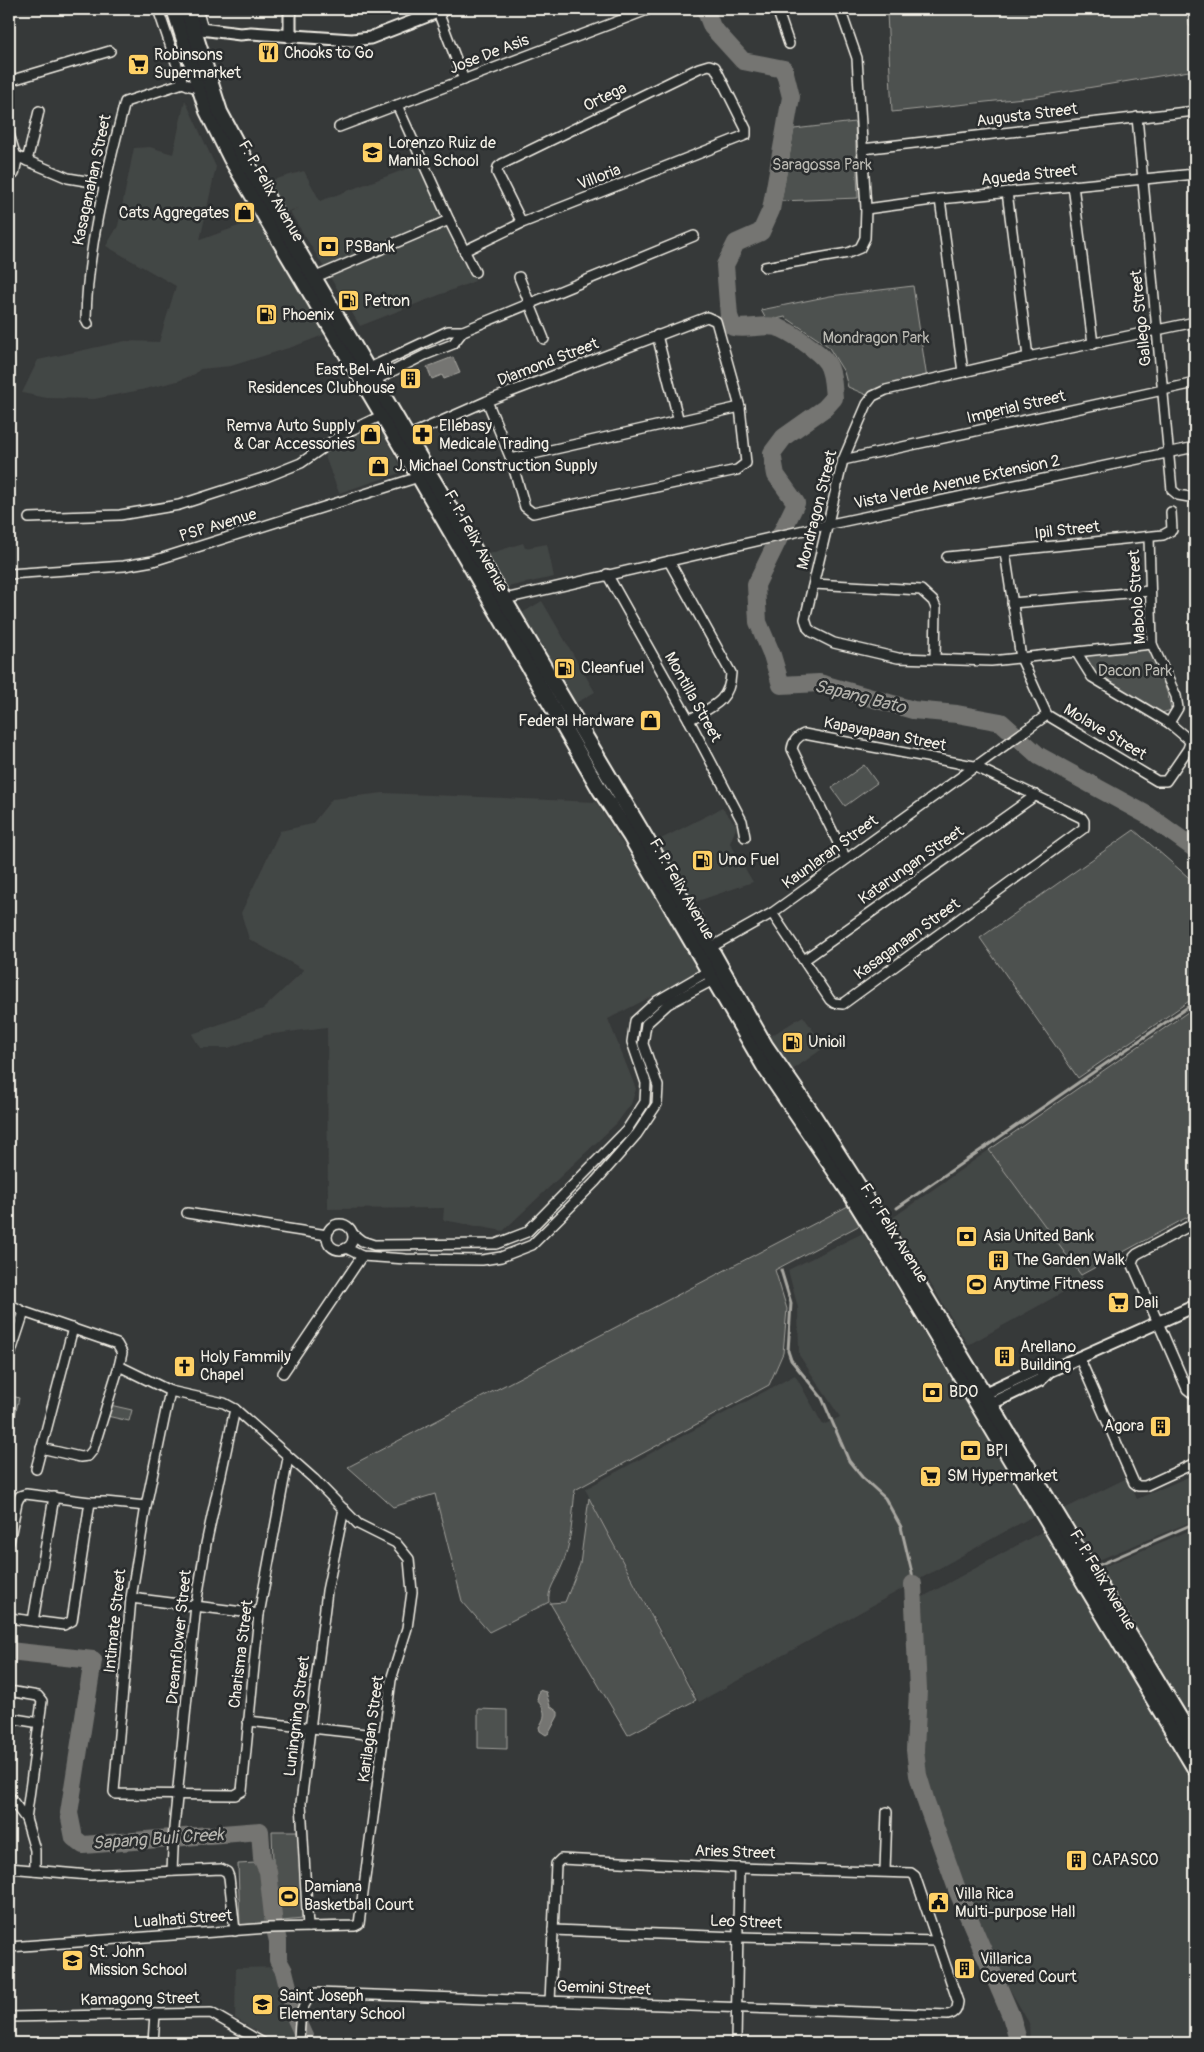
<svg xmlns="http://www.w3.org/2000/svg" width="1204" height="2052" viewBox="0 0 1204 2052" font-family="Pangolin,sans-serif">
  <rect width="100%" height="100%" fill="#363939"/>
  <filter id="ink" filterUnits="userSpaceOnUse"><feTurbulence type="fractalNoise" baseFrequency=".02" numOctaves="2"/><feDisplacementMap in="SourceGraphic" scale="10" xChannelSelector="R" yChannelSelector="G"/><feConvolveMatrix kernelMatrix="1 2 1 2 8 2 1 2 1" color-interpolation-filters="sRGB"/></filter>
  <g filter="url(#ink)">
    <g fill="#434645">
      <path d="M185,100L216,167L200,240L258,219L326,334L295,346L231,366L200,369L195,374L178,381L141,390L94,399L47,398L22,393L38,360L125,341L159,342L176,286L106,246L118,226L134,148L150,147L173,154Z"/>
      <path d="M417,165L475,281L360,326L290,212L298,208L286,212L281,208L269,181L304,171L320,201Z"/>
      <path d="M377,422L403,472L339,493L324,454L337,440Z"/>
      <path d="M523,543L525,548L547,544L554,577L507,587L488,554Z"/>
      <path d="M542,601L595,692L571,706L517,616Z"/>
      <path d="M383,793L596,802L703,970L608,1019L636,1089L631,1104L617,1123L503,1231L443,1220L444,1208L328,1209L327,1027L266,1035L228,1048H200L192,1034L263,1009L304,970L249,939L241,913L280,831L312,824L332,799Z"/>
      <path d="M722,808L737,826L730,843L753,882L692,903L653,843Z"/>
      <path d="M803,1016L825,1047L791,1071L769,1037Z"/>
      <path d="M989,1150L1085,1280L968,1345L891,1219Z"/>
      <path d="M863,1233L1035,1515L699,1702L585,1489L795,1375L823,1425L840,1417L799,1355L798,1308L788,1270Z"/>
      <path d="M1195,1474V1520L1094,1562L1062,1510L1127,1478L1137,1499Z"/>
      <path d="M1195,1528V1527V1729L1098,1569Z"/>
      <path d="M1045,1530L1195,1776V2043H1030L1029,2023L979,1935L933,1800L921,1747L926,1669L921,1598Z"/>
      <path d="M281,1967L295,2031L294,2043H275L235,2018L236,1968Z"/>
    </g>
    <g fill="#4e514f" stroke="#a1a19c">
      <path d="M897,9H1187L1189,26H1195V70L1033,97L892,112L887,13Z"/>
      <path d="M855,122L858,198L781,201L794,129Z"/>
      <path d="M913,286L927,379L876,390L869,396L848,387L844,372L828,346L785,317L767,321L761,310L830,296Z"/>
      <path d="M1150,645L1168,695L1171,710L1162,713L1097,676L1083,655Z"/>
      <path d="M864,765L877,783L845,806L832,788Z"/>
      <path d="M1134,830L1195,883V997L1078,1078L980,938Z"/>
      <path d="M1195,1007V1213L1081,1275L989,1150Z"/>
      <path d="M848,1206L860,1225L775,1270L787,1309L783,1353L769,1385L575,1490C572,1517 572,1546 560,1570C555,1581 547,1591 549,1602L489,1632L462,1601L435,1494L393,1507L348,1467Z"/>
      <path d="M9,1395L19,1398L12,1429H9Z"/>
      <path d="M110,1405L132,1410L129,1421L107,1416Z"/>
      <path d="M589,1498L696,1700L628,1735L550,1603L565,1602L580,1564Z"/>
      <path d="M478,1709L507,1710V1749L478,1748Z"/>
      <path d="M272,1831H298L303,1919L240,1925L238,1864L273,1862Z"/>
    </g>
    <g fill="#757572" stroke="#a8a7a1">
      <path d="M453,357L460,373L444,379L442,375L432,379L427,367Z"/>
      <path d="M539,1690L546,1692L550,1706L558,1712V1716L549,1733L546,1735L540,1731L539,1727C547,1715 545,1710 537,1700Z"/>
    </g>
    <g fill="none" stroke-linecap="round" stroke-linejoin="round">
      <g stroke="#a8a7a1" stroke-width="3">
        <path d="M897,1208L1195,1002"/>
        <path d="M781,1270L791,1303L788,1351L791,1360L822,1398L849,1461L862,1477L885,1498L901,1527L912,1573L913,1584"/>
        <path d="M1099,1565L1195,1523"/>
      </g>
      <g stroke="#757572" stroke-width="18">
        <path d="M705,9L712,27L743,61L784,69L791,97L771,210L761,232L736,243L725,265L729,316L733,327C748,330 763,324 776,327C789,330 820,352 827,363C833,372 833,387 834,398L825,408L784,437L772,453L776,475L796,503L756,585L758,622L772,655L781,685L819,683L913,710L957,714L1001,722L1039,756L1149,816L1195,849"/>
        <path d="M913,1584L918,1690L915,1750L918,1775L926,1802L958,1892L1011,2016L1019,2043"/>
        <path d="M9,1651L93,1660L69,1813L74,1838L83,1845L260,1831L262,1858L268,1871L274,1925L278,1941V1960L284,1971L296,2019L307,2043"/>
      </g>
      <defs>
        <g id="minor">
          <path d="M158,9L183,83L190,86L200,88"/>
          <path d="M197,9L203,29"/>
          <path d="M777,9L789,44"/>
          <path d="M438,12L464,80"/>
          <path d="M9,81L110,51"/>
          <path d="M397,105L449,220L475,272"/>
          <path d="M1137,117L1172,490L1178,495L1195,498"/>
          <path d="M339,127L650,9"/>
          <path d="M9,134L17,160L14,174"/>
          <path d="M862,149L1195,111"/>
          <path d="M9,153L68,178L104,184"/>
          <path d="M27,161L39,111"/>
          <path d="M1073,185L1093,344"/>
          <path d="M1007,192L1028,357"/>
          <path d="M9,195L10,188"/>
          <path d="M940,199L963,372"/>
          <path d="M866,209L940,199L1195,174"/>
          <path d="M464,251L522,223L746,135V129L715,67L709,65L699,68L502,164L498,167L497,173L522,223"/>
          <path d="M765,267L848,253L860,248L865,238L866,209L857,58L840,9"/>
          <path d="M519,277L544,339"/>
          <path d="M311,279L449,220"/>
          <path d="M88,324L86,320C87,246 107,173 125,102L183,83"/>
          <path d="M657,335L679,422"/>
          <path d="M367,369L448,331H463L694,236"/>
          <path d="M371,382L425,355L453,344L463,331"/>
          <path d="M403,438L487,401L707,317L716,321L740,407L746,463L737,470L533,513L525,507L511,459L487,401"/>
          <path d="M511,459L740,407"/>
          <path d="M843,460L1195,383"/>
          <path d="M29,518L120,515L179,505L266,477L301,463L341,435L387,413"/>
          <path d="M1149,537L1152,644L1176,696L1178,708L1169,723"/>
          <path d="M1005,552L1021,658L1047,715L1157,781H1166L1188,749L1190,743L1188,739L1169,723L1092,677L1077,653"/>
          <path d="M947,557L1163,535L1172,530L1171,512"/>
          <path d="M669,561L731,673C730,702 711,707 689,720"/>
          <path d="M9,574L124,566L153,561L422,476"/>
          <path d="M607,574L689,720L742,821L745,837"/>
          <path d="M814,584L921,590L933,601L936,608L935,658"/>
          <path d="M500,600L826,525L1195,447"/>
          <path d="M1012,603L1150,591"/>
          <path d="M1152,644L991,661L898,658L834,643L812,632L808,628L805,619L843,460L867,404L873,396L886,390L1028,357L1195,322"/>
          <path d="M772,913L830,1000L834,1003L843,1004L1084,828V821L1082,818L974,766L804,734C797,737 793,741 792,749L846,859"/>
          <path d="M706,950L772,913L1047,715"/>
          <path d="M804,960L1036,795"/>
          <path d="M187,1213L327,1235"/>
          <path d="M1195,1223L1137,1254L1134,1257L1132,1263L1187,1389L1192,1393L1195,1392"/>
          <circle cx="340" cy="1237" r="13"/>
          <path d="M353,1234L362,1241L374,1245L496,1244L527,1232L626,1131L645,1102L646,1083L632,1042L635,1021L657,1001L712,969"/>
          <path d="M346,1248L362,1256L406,1259L482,1260L501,1257L532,1245L595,1182L637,1134L657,1104L658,1086L643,1044L646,1024L668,1004L717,978"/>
          <path d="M9,1304L24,1312L117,1344L122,1353L119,1366L170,1391L224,1403L235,1409L314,1479L358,1524L396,1543L409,1559L412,1592L407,1628L391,1680L359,1924L355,1926L269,1928L9,1947"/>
          <path d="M1079,1357L1134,1483L1138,1486H1145L1195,1463"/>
          <path d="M9,1358L24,1312"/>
          <path d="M283,1373L362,1256"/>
          <path d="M170,1391L146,1506L131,1598L114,1792L116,1794L235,1795L242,1791L259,1614L288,1458"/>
          <path d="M41,1448L80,1457L88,1456L93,1450L119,1366"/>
          <path d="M36,1469L73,1328"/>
          <path d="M9,1542L17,1502L20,1496L26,1494L90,1502H105L146,1506"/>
          <path d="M131,1598L259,1614"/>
          <path d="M9,1618L64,1625L72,1621L90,1502"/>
          <path d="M33,1621L54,1497"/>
          <path d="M9,1691L38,1696L42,1701L26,1819"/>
          <path d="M9,1718L40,1723"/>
          <path d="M248,1721L384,1736"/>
          <path d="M9,1796L26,1819L35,1850V1870"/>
          <path d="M9,1868L89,1875L221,1869L227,1872L229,1877L235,1931"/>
          <path d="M172,1871L174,1828L196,1605L206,1544L235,1409"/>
          <path d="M885,1871L887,1812"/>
          <path d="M308,1927L301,1803L327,1591L344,1509"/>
          <path d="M553,1930L738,1937L938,1941"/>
          <path d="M9,2017L211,2013L263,2043"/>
          <path d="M153,2043L155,2014"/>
          <path d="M299,2043C300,2025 298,2002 316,1993C527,2001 738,2007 948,2015C956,2013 957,2010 958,2002L915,1876L911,1873L739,1868L561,1859L556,1864L550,2002"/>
          <path d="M736,2043L739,1868"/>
        </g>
        <g id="tertiary">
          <path d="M185,27L240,34L251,33L352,40L370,38L445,9"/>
          <path d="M290,37V9"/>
          <path d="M977,1397L1037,1369L1049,1371"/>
          <path d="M984,1407L1040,1380L1049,1371L1195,1306"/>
        </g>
        <g id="secondary">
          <path d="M174,9L207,111L231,159L419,477L600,790L630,836L765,1068L853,1198L901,1276L1195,1769"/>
          <path d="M187,9L220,112L247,163L407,436L695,921L765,1045L814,1116L863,1193L1195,1743"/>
        </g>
      </defs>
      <use href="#minor" stroke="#f4f1e8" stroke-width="12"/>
      <use href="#tertiary" stroke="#f4f1e8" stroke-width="15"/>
      <use href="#secondary" stroke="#f4f1e8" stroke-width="18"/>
      <use href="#minor" stroke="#2a2d2e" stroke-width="9"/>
      <use href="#tertiary" stroke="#2a2d2e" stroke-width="11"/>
      <use href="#secondary" stroke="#2a2d2e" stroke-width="14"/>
    </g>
  </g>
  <defs>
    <symbol id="restaurant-square" viewBox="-11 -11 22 22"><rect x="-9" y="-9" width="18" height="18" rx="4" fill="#ffd166" stroke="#2a2d2e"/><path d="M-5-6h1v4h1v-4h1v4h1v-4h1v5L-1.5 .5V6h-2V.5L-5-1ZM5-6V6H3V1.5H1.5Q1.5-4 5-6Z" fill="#111"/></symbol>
    <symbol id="supermarket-square" viewBox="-11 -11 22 22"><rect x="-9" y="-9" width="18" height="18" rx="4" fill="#ffd166" stroke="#2a2d2e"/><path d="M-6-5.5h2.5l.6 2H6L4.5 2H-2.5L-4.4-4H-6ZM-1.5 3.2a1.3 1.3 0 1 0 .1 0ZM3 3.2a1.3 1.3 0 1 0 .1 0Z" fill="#111"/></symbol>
    <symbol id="school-square" viewBox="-11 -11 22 22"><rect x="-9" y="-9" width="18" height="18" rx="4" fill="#ffd166" stroke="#2a2d2e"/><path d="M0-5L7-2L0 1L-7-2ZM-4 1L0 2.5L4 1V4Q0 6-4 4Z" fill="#111"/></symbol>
    <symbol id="shop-square" viewBox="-11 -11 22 22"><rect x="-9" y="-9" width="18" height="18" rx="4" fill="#ffd166" stroke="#2a2d2e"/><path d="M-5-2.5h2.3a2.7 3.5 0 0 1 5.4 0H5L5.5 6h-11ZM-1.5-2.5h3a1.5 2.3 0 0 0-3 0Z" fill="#111"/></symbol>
    <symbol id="bank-square" viewBox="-11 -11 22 22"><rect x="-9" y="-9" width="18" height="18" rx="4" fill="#ffd166" stroke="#2a2d2e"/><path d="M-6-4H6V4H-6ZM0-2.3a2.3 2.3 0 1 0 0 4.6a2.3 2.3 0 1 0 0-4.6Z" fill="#111"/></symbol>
    <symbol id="fuel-square" viewBox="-11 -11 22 22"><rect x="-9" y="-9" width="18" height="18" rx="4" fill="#ffd166" stroke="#2a2d2e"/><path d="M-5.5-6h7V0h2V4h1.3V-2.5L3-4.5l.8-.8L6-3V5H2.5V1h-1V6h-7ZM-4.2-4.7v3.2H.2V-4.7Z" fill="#111"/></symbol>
    <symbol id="building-square" viewBox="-11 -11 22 22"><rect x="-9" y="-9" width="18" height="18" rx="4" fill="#ffd166" stroke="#2a2d2e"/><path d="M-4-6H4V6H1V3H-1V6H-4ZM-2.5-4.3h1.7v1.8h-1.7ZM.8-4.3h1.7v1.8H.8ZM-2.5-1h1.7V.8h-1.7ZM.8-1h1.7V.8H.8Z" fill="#111"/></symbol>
    <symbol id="pharmacy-square" viewBox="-11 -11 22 22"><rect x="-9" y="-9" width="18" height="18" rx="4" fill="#ffd166" stroke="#2a2d2e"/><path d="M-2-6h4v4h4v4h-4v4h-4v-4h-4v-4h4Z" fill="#111"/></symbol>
    <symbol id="stadium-square" viewBox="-11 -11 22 22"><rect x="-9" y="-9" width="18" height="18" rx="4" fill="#ffd166" stroke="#2a2d2e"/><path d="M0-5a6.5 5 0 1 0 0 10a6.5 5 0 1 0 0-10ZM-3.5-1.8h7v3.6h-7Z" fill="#111"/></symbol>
    <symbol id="church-square" viewBox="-11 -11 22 22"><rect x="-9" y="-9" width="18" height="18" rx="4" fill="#ffd166" stroke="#2a2d2e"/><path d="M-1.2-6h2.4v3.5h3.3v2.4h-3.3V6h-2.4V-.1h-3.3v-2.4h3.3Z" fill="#111"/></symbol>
    <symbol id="civic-square" viewBox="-11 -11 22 22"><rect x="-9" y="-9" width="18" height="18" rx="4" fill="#ffd166" stroke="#2a2d2e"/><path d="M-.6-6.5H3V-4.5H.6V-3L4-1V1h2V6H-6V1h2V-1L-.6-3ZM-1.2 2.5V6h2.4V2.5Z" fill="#111"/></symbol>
  </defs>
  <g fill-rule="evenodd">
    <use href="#restaurant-square" x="256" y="40" width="25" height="25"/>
    <use href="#supermarket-square" x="126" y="52" width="25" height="25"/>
    <use href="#school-square" x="360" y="140" width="25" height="25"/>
    <use href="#shop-square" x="232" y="200" width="25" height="25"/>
    <use href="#bank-square" x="316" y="234" width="25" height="25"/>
    <use href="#fuel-square" x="336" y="288" width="25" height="25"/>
    <use href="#fuel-square" x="254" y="302" width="25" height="25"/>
    <use href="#building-square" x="398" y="366" width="25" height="25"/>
    <use href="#shop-square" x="358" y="422" width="25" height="25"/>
    <use href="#pharmacy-square" x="410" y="422" width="25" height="25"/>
    <use href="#shop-square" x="366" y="454" width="25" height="25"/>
    <use href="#fuel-square" x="552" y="656" width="25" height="25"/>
    <use href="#shop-square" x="638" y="708" width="25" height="25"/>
    <use href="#fuel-square" x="690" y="848" width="25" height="25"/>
    <use href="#fuel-square" x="780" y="1030" width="25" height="25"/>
    <use href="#bank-square" x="954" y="1224" width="25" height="25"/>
    <use href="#building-square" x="986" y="1248" width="25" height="25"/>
    <use href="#stadium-square" x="964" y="1272" width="25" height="25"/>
    <use href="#supermarket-square" x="1106" y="1290" width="25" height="25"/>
    <use href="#building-square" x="992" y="1344" width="25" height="25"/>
    <use href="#church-square" x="172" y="1354" width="25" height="25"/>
    <use href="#bank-square" x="920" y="1380" width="25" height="25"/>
    <use href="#building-square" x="1148" y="1414" width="25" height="25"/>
    <use href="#bank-square" x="958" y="1438" width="25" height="25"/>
    <use href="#supermarket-square" x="918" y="1464" width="25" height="25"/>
    <use href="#building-square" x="1064" y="1848" width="25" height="25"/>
    <use href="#stadium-square" x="276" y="1884" width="25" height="25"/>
    <use href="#civic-square" x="926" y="1890" width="25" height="25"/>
    <use href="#school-square" x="60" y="1948" width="25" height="25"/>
    <use href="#building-square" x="952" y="1956" width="25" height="25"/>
    <use href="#school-square" x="250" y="1992" width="25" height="25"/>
  </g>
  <g text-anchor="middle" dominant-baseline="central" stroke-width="5" stroke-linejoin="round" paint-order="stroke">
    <g font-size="16" fill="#f4f1e8" stroke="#2a2d2e" text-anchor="start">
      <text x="284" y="53">Chooks to Go</text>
      <text x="154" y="55">Robinsons<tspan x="154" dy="18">Supermarket</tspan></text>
      <text x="388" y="143">Lorenzo Ruiz de<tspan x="388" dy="18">Manila School</tspan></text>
      <text x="229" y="213" text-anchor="end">Cats Aggregates</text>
      <text x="345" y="247">PSBank</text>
      <text x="364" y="301">Petron</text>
      <text x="282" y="315">Phoenix</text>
      <text x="395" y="370" text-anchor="end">East Bel-Air<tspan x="395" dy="18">Residences Clubhouse</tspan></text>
      <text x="355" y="426" text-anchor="end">Remva Auto Supply<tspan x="355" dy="18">&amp; Car Accessories</tspan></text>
      <text x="439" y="426">Ellebasy<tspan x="439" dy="18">Medicale Trading</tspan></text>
      <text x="395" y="466">J. Michael Construction Supply</text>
      <text x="581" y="668">Cleanfuel</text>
      <text x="634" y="721" text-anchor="end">Federal Hardware</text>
      <text x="718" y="860">Uno Fuel</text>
      <text x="808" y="1042">Unioil</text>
      <text x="983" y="1236">Asia United Bank</text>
      <text x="1014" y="1260">The Garden Walk</text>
      <text x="993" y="1284">Anytime Fitness</text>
      <text x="1134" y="1303">Dali</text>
      <text x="1020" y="1347">Arellano<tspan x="1020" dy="18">Building</tspan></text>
      <text x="200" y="1357">Holy Fammily<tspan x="200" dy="18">Chapel</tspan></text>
      <text x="949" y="1392">BDO</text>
      <text x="1144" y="1426" text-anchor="end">Agora</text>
      <text x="986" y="1451">BPI</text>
      <text x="947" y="1476">SM Hypermarket</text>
      <text x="1092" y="1860">CAPASCO</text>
      <text x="304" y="1887">Damiana<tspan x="304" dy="18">Basketball Court</tspan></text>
      <text x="955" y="1894">Villa Rica<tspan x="955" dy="18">Multi-purpose Hall</tspan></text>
      <text x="89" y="1952">St. John<tspan x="89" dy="18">Mission School</tspan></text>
      <text x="980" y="1959">Villarica<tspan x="980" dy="18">Covered Court</tspan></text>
      <text x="279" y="1996">Saint Joseph<tspan x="279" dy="18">Elementary School</tspan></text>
    </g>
    <g font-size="16" fill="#f4f1e8" stroke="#2a2d2e">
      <text transform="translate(489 54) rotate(-21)">Jose De Asis</text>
      <text transform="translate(605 97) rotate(-26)">Ortega</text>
      <text transform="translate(1027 115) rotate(-7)">Augusta Street</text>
      <text transform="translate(1029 175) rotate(-6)">Agueda Street</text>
      <text transform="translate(599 177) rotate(-21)">Villoria</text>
      <text transform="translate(92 180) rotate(-78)">Kasaganahan Street</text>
      <text transform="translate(271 191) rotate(60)">F. P. Felix Avenue</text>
      <text transform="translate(1141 318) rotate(-96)">Gallego Street</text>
      <text transform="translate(548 362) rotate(-21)">Diamond Street</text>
      <text transform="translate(1016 407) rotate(-13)">Imperial Street</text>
      <text transform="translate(957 482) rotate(-12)">Vista Verde Avenue Extension 2</text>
      <text transform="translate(817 510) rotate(-76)">Mondragon Street</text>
      <text transform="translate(218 525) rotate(-17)">PSP Avenue</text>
      <text transform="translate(1067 530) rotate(-6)">Ipil Street</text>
      <text transform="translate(476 541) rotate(61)">F. P. Felix Avenue</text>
      <text transform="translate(1137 597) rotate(-94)">Mabolo Street</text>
      <text transform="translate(693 697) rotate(61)">Montilla Street</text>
      <text transform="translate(1105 732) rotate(31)">Molave Street</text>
      <text transform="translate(885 734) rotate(11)">Kapayapaan Street</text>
      <text transform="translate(830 852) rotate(-36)">Kaunlaran Street</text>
      <text transform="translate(911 865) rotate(-35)">Katarungan Street</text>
      <text transform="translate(682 889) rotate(60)">F. P. Felix Avenue</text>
      <text transform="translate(907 939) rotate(-36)">Kasaganaan Street</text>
      <text transform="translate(894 1233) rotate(58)">F. P. Felix Avenue</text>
      <text transform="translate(1103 1580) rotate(59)">F. P. Felix Avenue</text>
      <text transform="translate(115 1621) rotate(-84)">Intimate Street</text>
      <text transform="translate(179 1637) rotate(-84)">Dreamflower Street</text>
      <text transform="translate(241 1654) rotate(-83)">Charisma Street</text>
      <text transform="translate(297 1716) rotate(-83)">Luningning Street</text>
      <text transform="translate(371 1729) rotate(-82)">Karilagan Street</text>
      <text transform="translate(735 1852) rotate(2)">Aries Street</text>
      <text transform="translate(183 1919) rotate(-4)">Lualhati Street</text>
      <text transform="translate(746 1922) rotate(2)">Leo Street</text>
      <text transform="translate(604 1988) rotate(2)">Gemini Street</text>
      <text transform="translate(140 1999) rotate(-1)">Kamagong Street</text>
    </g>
    <g font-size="16" fill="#bab9b2" stroke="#2a2d2e">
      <text x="822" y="165">Saragossa Park</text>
      <text x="876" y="338">Mondragon Park</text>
      <text x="1135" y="671">Dacon Park</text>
    </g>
    <g font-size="18" font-style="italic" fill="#b4b3ad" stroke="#2a2d2e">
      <text transform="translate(860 697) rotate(14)">Sapang Bato</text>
      <text transform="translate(158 1839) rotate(-4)">Sapang Buli Creek</text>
    </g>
  </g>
  <rect width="1204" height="2052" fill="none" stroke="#2a2d2e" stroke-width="30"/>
  <rect x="15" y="15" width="1174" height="2022" fill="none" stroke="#f4f1e8" stroke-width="2" filter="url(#ink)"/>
</svg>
